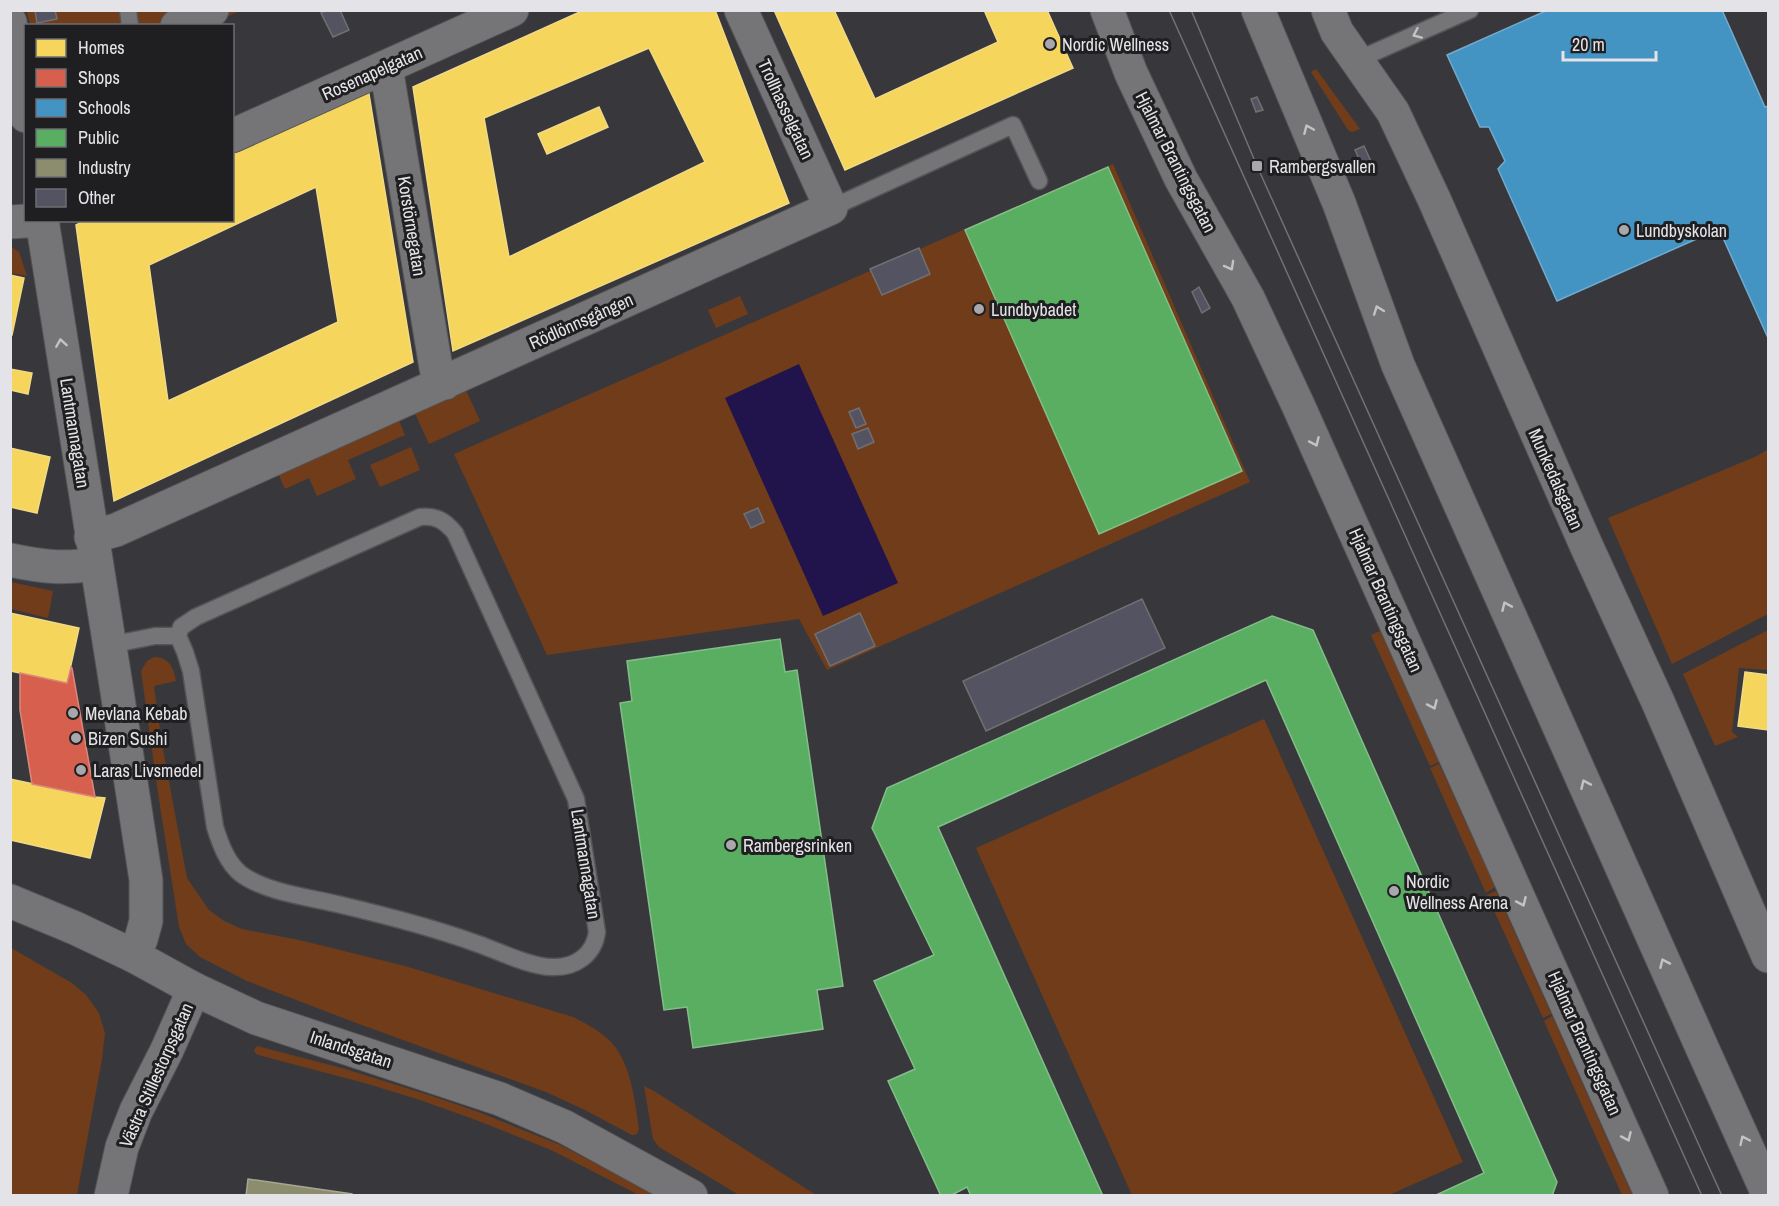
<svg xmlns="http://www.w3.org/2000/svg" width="1779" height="1206" viewBox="0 0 1779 1206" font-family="'Archivo Narrow',sans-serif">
  <rect width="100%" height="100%" fill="#38383c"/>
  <g fill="#713c19">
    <path d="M27,11H240L204,26L30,25Z"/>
    <path d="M1316,69L1360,129L1352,132L1348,130L1311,72Z"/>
    <path d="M1113,164L1250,482L827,670L799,619L547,655L454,454Z"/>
    <path d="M11,247L19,252L27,276L11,273Z"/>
    <path d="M740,296L748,314L716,328L708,310Z"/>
    <path d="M465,388L480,421L429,444L414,411Z"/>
    <path d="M398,418L405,435L348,460L356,479L317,496L309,478L285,489L277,471Z"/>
    <path d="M411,447L420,470L380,487L370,465Z"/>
    <path d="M1768,449V614L1672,664L1608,518L1757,456Z"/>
    <path d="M11,582L53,591L48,618L11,609Z"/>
    <path d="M1768,630V670L1739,668L1732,732L1738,737L1715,746L1683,674Z"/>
    <path d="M1380,631L1439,762L1430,766L1371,635Z"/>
    <path d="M154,657C169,657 174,668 176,681L154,686L162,744L187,878L209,910L224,921L242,929L299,940L405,966L573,1017C587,1024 602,1032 612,1043C631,1064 635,1102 639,1129L637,1134L632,1135L585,1110L546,1092L351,1021L247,981L200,957L186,944L179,927L158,793L141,671L147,661Z"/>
    <path d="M1264,719L1463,1162L1389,1195H1132L976,848Z"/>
    <path d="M1439,764L1495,887L1486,893L1430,768Z"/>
    <path d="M1496,891L1551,1014L1543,1018L1487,895Z"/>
    <path d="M11,948L72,983L86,995L99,1013L105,1033L102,1059L77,1195H11Z"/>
    <path d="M1552,1016L1632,1195H1622L1544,1021Z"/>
    <path d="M257,1046L342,1068L432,1096L476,1111L558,1144L656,1195H639L551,1150L476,1120L420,1100L368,1084L262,1056L256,1054L254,1050Z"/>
    <path d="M644,1086L654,1091L816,1195H739L659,1147L653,1139Z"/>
  </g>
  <path fill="#21144d" d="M799,364L898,583L823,616L725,398Z"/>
  <g fill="#f6d55c" stroke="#f1da86" stroke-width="1.5" fill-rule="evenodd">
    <path d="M584,10H715L789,203L453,351L413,87ZM649,48L705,162L509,257L484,118Z"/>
    <path d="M774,10H834L875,99L998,42L984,10H1047L1073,68L845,170Z"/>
    <path d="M368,88L413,362L114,501L76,225L86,220H232V152ZM316,187L338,322L168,401L149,265Z"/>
    <path d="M599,107L608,127L547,154L538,134Z"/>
    <path d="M10,275L24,278L12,335H10Z"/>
    <path d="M10,369L32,373L28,394L10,390Z"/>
    <path d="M10,448L50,457L37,513L10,507Z"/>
    <path d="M10,613L79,628L67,683L10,671Z"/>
    <path d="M1745,672L1768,675V730L1738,726Z"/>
    <path d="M10,779L95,797L105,798L90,858L10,840Z"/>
  </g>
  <path fill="#d6604d" stroke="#da887c" stroke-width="1.5" d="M71,667L72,668L95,797L32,784L20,710V673L67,683Z"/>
  <path fill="#4393c3" stroke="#73abce" stroke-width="1.5" d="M1548,10H1722L1765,107L1768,106V338L1719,229L1557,301L1498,169L1505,161L1489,127H1480L1447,55Z"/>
  <g fill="#5aae61" stroke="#83be8a" stroke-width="1.5">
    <path d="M1108,167L1242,471L1099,534L965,230Z"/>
    <path d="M1272,616L1313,630L1557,1182L1552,1196H1434L1484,1173L1266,680L938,827L1103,1196H971L967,1187L950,1196H941L888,1081L915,1069L874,981L934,955L872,828L887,788Z"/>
    <path d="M780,639L785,672L797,670L843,986L817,990L823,1029L693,1048L687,1007L664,1010L620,703L632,701L627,661Z"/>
  </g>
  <path fill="#8c8c6e" stroke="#a6a693" stroke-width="1.5" d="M248,1179L352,1194V1196H246Z"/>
  <g fill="#545361" stroke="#707073" stroke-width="1.5">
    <path d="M35,10H55L57,19L37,23Z"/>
    <path d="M327,10H340L349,30L333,37L321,13Z"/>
    <path d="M1257,97L1263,110L1256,112L1251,99Z"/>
    <path d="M1364,146L1374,168L1365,172L1355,150Z"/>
    <path d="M919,248L930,274L882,295L870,269Z"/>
    <path d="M1199,287L1210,308L1202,313L1192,292Z"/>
    <path d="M859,408L866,424L856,428L849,412Z"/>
    <path d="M868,428L874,442L858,449L852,434Z"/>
    <path d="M758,508L764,522L751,528L744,514Z"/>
    <path d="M1142,599L1165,648L986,731L963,681Z"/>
    <path d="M860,613L875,646L830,666L815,634Z"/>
  </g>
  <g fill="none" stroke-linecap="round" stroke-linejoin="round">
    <defs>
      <g id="lane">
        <path d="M128,10L130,26"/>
        <path d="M1357,60L1470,10"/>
        <path d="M831,208L1013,125L1039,181"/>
        <path d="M110,645L155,636H178L181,627L196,617L420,517C436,515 445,521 455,533L576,799L597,932C594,955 575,968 552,967C531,967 498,951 478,944C432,927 384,915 337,904C307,897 265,892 241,874C227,863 220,843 215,827L191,671L185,652L178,636"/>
      </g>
      <g id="street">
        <path d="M1328,10L1337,32L1393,112L1434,199L1586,545L1658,702L1768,956"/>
        <path d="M10,22L26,116"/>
        <path d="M177,26L212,10"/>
        <path d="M386,67L436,368L445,383"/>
        <path d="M232,136L512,10"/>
        <path d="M42,220L116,685L146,880V921L141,939L134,956"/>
        <path d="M10,222L43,220"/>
        <path d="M91,537L116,530L831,208L741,10"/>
        <path d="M10,560C44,567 62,569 96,564"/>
        <path d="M111,1196L122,1147L136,1111L167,1050L194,989"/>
      </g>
      <g id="secondary">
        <path d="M1107,10L1131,73L1181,179L1248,298L1298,405L1652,1196"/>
        <path d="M1258,10L1339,203L1398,365L1704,1052L1768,1194"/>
        <path d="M10,901L75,928L134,956L194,989L256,1018L500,1099L565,1127L691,1196"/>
      </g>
    </defs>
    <use href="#lane" stroke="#545457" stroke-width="19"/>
    <use href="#street" stroke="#545457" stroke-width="35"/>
    <use href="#secondary" stroke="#545457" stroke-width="35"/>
    <use href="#lane" stroke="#757578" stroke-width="16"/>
    <use href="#street" stroke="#757578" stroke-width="33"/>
    <use href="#secondary" stroke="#757578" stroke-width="33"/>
    <g stroke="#727274" stroke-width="1.5">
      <path d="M1169,10L1702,1196"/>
      <path d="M1191,10L1257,166L1722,1196"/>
    </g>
  </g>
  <defs><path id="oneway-chevron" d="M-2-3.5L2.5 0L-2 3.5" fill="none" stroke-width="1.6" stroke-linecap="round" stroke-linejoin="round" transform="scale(1.5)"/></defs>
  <g stroke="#c3c3c6">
    <use href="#oneway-chevron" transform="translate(1417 34) rotate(156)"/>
    <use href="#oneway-chevron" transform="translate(1308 129) rotate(-113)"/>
    <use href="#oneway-chevron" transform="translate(1230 266) rotate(61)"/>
    <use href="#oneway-chevron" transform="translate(1378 310) rotate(-110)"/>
    <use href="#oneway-chevron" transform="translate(61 343) rotate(-99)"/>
    <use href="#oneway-chevron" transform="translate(1315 442) rotate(66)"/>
    <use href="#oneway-chevron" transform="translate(1506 606) rotate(-114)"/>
    <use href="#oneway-chevron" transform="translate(1433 705) rotate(66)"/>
    <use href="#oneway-chevron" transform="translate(1585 784) rotate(-114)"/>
    <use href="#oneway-chevron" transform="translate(1522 902) rotate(66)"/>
    <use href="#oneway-chevron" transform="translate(1664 963) rotate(-114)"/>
    <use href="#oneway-chevron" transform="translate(1627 1137) rotate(66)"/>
    <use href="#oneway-chevron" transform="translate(1744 1140) rotate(-115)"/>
  </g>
  <g fill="#a8a8ac" stroke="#1f1f21" stroke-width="2">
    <circle cx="1050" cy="44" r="6"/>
    <rect x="1251" y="160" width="12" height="12" rx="3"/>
    <circle cx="1624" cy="230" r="6"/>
    <circle cx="979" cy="309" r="6"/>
    <circle cx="73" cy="713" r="6"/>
    <circle cx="76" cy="738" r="6"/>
    <circle cx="81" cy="770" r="6"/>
    <circle cx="731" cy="845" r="6"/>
    <circle cx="1394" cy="891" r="6"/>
  </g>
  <g text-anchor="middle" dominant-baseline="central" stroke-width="6" stroke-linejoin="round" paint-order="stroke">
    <g font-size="18" fill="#e4e4e8" stroke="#1f1f21" text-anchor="start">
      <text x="1062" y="44">Nordic Wellness</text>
      <text x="1269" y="166">Rambergsvallen</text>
      <text x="1636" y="230">Lundbyskolan</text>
      <text x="991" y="309">Lundbybadet</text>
      <text x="85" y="713">Mevlana Kebab</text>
      <text x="88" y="738">Bizen Sushi</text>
      <text x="93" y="770">Laras Livsmedel</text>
      <text x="743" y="845">Rambergsrinken</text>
      <text x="1406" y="881">Nordic<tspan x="1406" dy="21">Wellness Arena</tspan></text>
    </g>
    <g font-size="18" fill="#e4e4e8" stroke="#1f1f21">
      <text transform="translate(372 73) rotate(-24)">Rosenapelgatan</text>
      <text transform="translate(786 109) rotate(65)">Trollhasselgatan</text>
      <text transform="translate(1176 162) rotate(63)">Hjalmar Brantingsgatan</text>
      <text transform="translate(412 226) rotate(81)">Korstörnegatan</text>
      <text transform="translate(581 321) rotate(-24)">Rödlönnsgången</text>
      <text transform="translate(75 433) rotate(81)">Lantmannagatan</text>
      <text transform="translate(1556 479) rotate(66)">Munkedalsgatan</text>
      <text transform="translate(1386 600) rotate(66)">Hjalmar Brantingsgatan</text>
      <text transform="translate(586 864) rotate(81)">Lantmannagatan</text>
      <text transform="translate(1585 1043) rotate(66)">Hjalmar Brantingsgatan</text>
      <text transform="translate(351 1049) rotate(18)">Inlandsgatan</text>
      <text transform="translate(156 1075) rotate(-66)">Västra Stillestorpsgatan</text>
    </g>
  </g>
  <rect width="1779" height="1206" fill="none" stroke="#e4e4e8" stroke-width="24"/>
  <rect x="24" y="24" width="210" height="198" fill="#1f1f21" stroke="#6e6e71" stroke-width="1.5"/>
  <rect x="36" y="39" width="30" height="18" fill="#f6d55c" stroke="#6e6e71" stroke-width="1.5"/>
  <text x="78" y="54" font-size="18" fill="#e4e4e8">Homes</text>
  <rect x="36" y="69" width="30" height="18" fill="#d6604d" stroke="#6e6e71" stroke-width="1.5"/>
  <text x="78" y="84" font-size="18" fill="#e4e4e8">Shops</text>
  <rect x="36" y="99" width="30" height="18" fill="#4393c3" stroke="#6e6e71" stroke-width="1.5"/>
  <text x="78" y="114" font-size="18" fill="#e4e4e8">Schools</text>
  <rect x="36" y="129" width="30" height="18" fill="#5aae61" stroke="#6e6e71" stroke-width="1.5"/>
  <text x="78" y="144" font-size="18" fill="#e4e4e8">Public</text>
  <rect x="36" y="159" width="30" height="18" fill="#8c8c6e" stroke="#6e6e71" stroke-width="1.5"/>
  <text x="78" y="174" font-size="18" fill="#e4e4e8">Industry</text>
  <rect x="36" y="189" width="30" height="18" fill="#545361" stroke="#6e6e71" stroke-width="1.5"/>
  <text x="78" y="204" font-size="18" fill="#e4e4e8">Other</text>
  <path d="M1563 51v9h93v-9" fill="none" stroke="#e4e4e8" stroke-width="3"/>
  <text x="1572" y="51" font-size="18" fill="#e4e4e8" stroke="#1f1f21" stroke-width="4.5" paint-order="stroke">20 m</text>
</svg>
